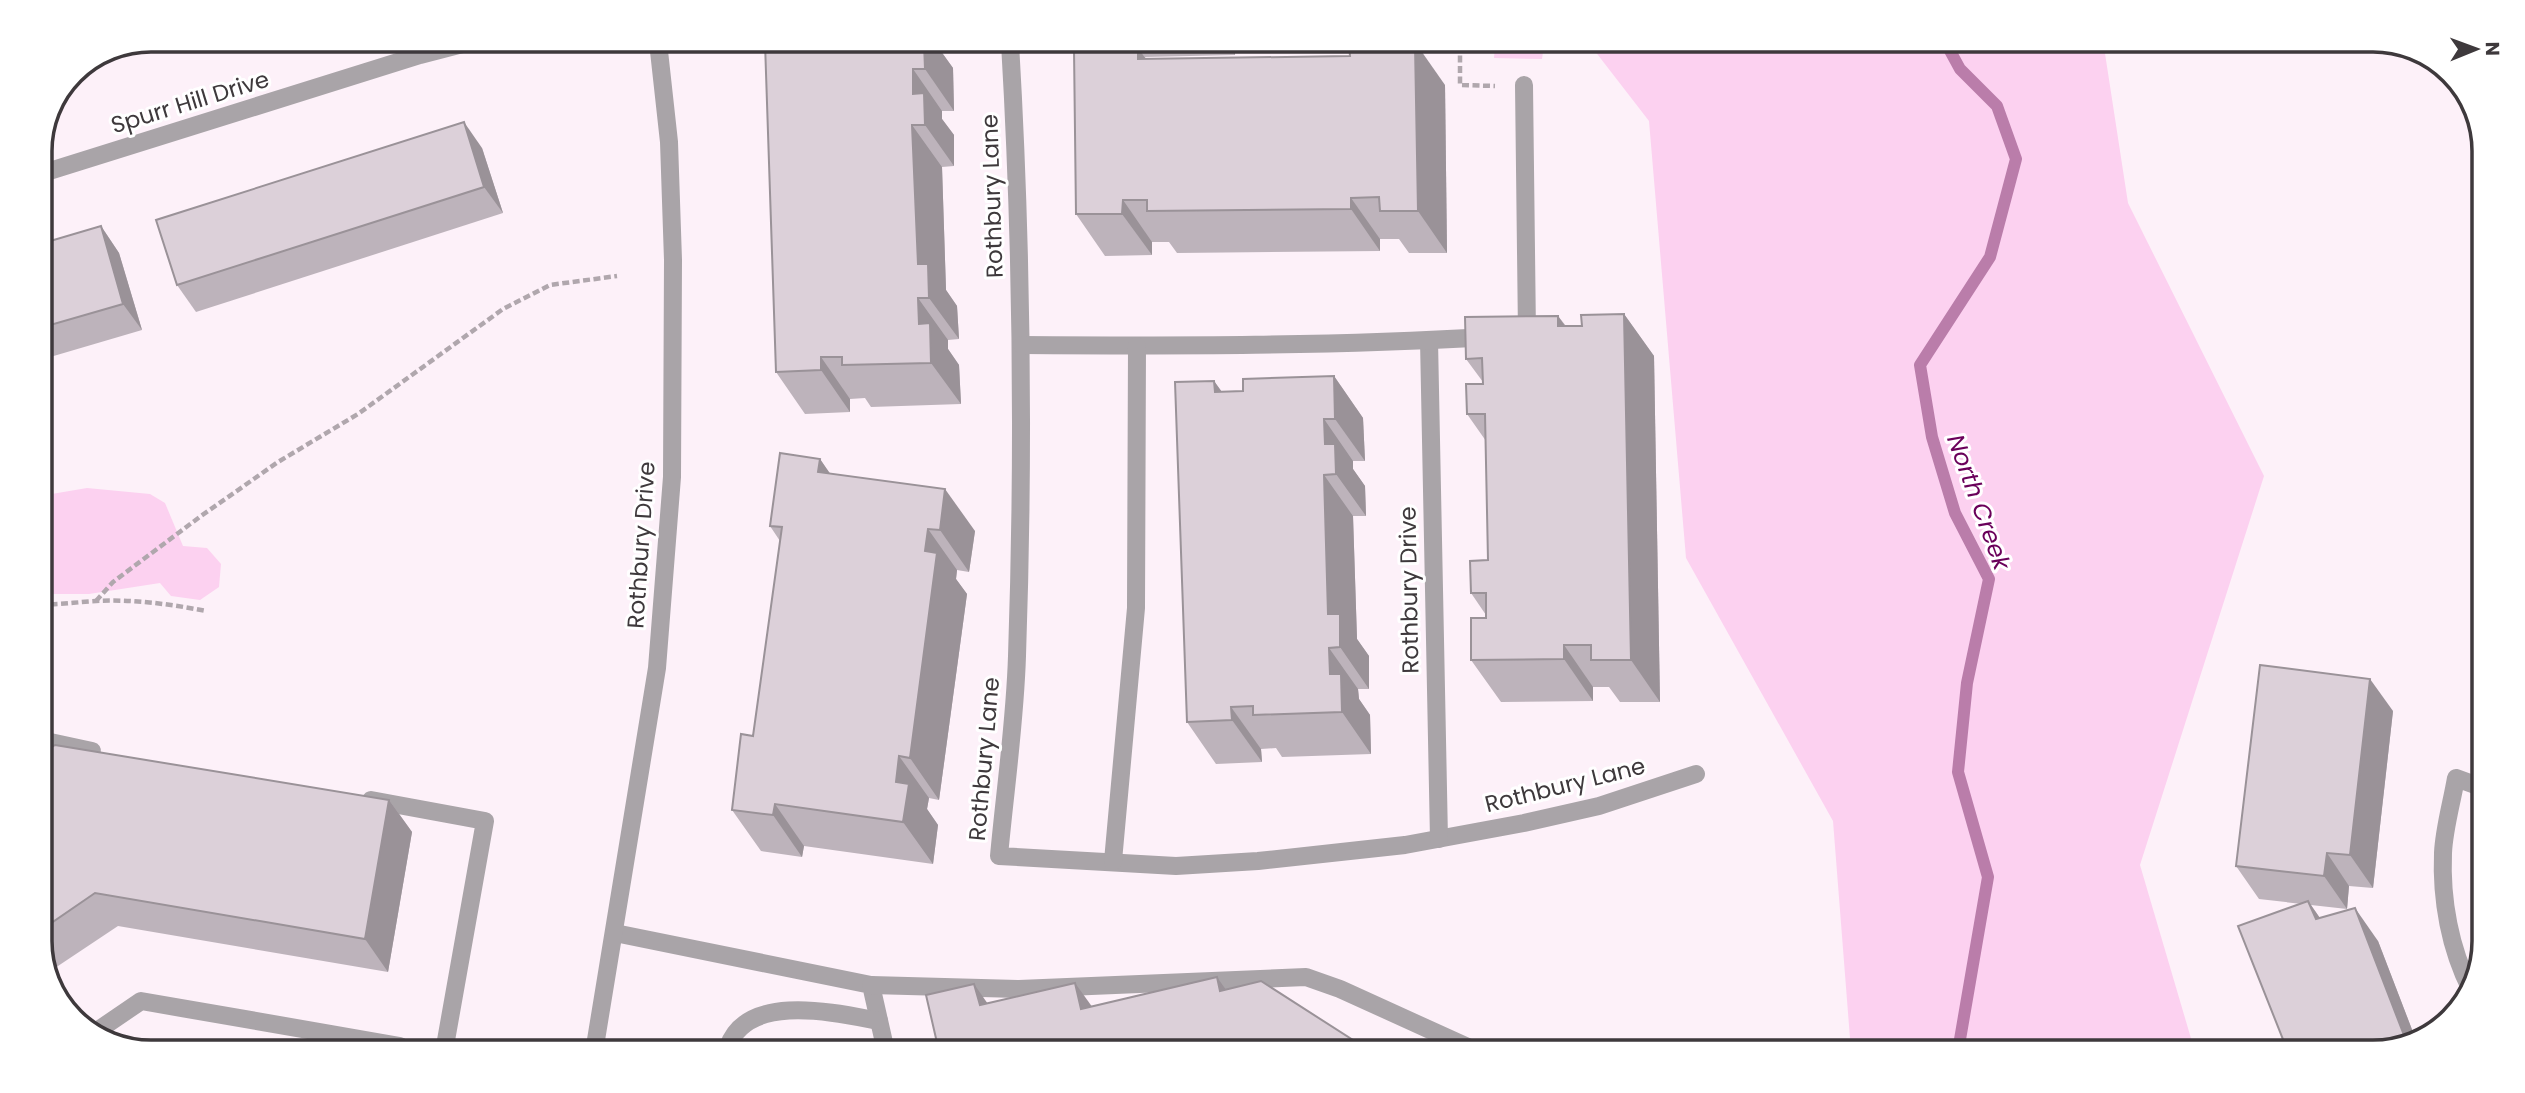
<svg xmlns="http://www.w3.org/2000/svg" width="2525" height="1093" viewBox="0 0 2525 1093" font-family="Poppins,sans-serif">
  <rect width="100%" height="100%" fill="#fdf1f9"/>
  <g fill="#fcd1f0">
    <path d="M1495,45H1544L1542,59L1494,58Z"/>
    <path d="M1591,46L2104,47L2128,203L2264,476L2140,865L2195,1052L1851,1051L1833,821L1686,558L1649,121Z"/>
    <path d="M87,488L150,494L165,503L183,546L207,548L221,564L219,587L200,600L171,596L160,583L89,594H40V496Z"/>
  </g>
  <g fill="none" stroke-linecap="round" stroke-linejoin="round">
    <path stroke="#ba7daa" stroke-width="12" d="M1948,47L1960,69L1997,106L2016,159L1990,257L1920,365L1932,437L1955,513L1989,579L1967,683L1958,772L1988,877L1958,1051"/>
    <g stroke="#b0a7ad" stroke-width="4.5" stroke-dasharray="7 3.5" stroke-linecap="butt">
      <path d="M1460,45V85L1495,86"/>
      <path d="M96,601L113,582L201,516L278,462L358,414L503,309L550,285L617,276"/>
      <path d="M40,604C60,605 77,602 96,601C132,599 170,604 206,611"/>
    </g>
    <g stroke="#a9a4a8" stroke-width="18">
      <path d="M1010,43C1022,248 1024,452 1017,656C1015,723 1005,790 999,856L1176,866L1258,861L1405,845L1524,823L1599,806L1696,774"/>
      <path d="M40,174L420,55L474,41"/>
      <path d="M1522,335L1527,334L1524,85"/>
      <path d="M1429,340L1439,839"/>
      <path d="M1022,345C1177,346 1333,346 1488,337"/>
      <path d="M41,740L92,751"/>
      <path d="M371,800L485,821L445,1046"/>
      <path d="M1113,861L1136,608L1137,346"/>
      <path d="M615,933L871,985L885,1047"/>
      <path d="M871,985L1019,989L1306,977L1340,989L1472,1049"/>
      <path d="M2471,990C2450,949 2441,900 2443,853C2444,829 2452,802 2456,778L2478,786"/>
      <path d="M94,1033L141,1001L400,1046"/>
      <path d="M595,1046L657,668L672,477L673,260L669,142L658,42"/>
      <path d="M728,1047C747,992 836,1013 879,1021"/>
    </g>
  </g>
  <g fill="#bdb3bb">
    <path d="M765,43H935L953,68L954,111H942V119L954,135V166L942,167L946,290L957,306L959,339L948,340V349L959,365L961,404L871,407L865,398L850,399V412L805,414L776,372Z"/>
    <path d="M1092,44H1234L1235,55L1145,57L1146,59L1445,85L1447,253H1409L1399,239H1380V251L1177,253L1169,242H1152V255L1105,256L1076,214L1096,48Z"/>
    <path d="M482,148L503,213L196,312L177,285Z"/>
    <path d="M101,226L119,253L142,330L40,360V244Z"/>
    <path d="M1624,314L1654,356L1660,702H1620L1609,687H1593V701L1501,702L1471,660L1486,618V615L1471,593L1488,560L1486,441L1467,414L1483,382L1466,359L1558,316L1566,326H1582Z"/>
    <path d="M1334,376L1363,418L1365,461H1353V469L1365,486L1366,516H1353L1357,639L1369,656V689H1358L1359,699L1370,715L1371,754L1282,757L1276,748L1261,749L1262,762L1216,764L1187,722L1214,381L1222,392L1243,391Z"/>
    <path d="M820,459L830,474L975,531L969,572L957,570L956,579L967,594L939,800L929,798L927,809L938,825L933,864L804,846L802,857L761,851L732,810L753,736L780,541L770,526Z"/>
    <path d="M2393,711L2373,888L2349,886L2347,909L2311,905L2320,918L2378,941L2416,1040L2374,1053L2302,904L2259,899L2236,866Z"/>
    <path d="M41,754L389,800L412,832L388,972L118,926L49,972L41,949Z"/>
  </g>
  <g fill="#9a9298">
    <path d="M924,43H935L953,68L954,111L925,69Z"/>
    <path d="M1227,44H1234L1235,55Z"/>
    <path d="M1415,45H1417L1445,85L1447,253L1418,211Z"/>
    <path d="M1138,48L1168,90L1138,59Z"/>
    <path d="M913,69L942,111V119L954,135V166L925,125L913,94Z"/>
    <path d="M464,122L482,148L503,213L484,187Z"/>
    <path d="M912,125L942,167L946,290L957,306L959,339L929,298L918,264Z"/>
    <path d="M1351,198L1380,239V251L1351,209Z"/>
    <path d="M1123,200L1152,242V255L1122,214Z"/>
    <path d="M101,226L119,253L142,330L123,304Z"/>
    <path d="M918,298L948,340V349L959,365L961,404L931,363L919,324Z"/>
    <path d="M1624,314L1654,356L1660,702L1631,660Z"/>
    <path d="M1558,316L1587,357L1558,326Z"/>
    <path d="M821,357L850,399V412L821,370Z"/>
    <path d="M1334,376L1363,418L1365,461L1335,419Z"/>
    <path d="M1214,381L1244,423L1215,392Z"/>
    <path d="M1324,419L1353,461V469L1365,486L1366,516L1336,474L1325,444Z"/>
    <path d="M820,459L849,501L818,472Z"/>
    <path d="M1324,475L1353,516L1357,639L1369,656V689L1340,647L1328,614Z"/>
    <path d="M945,489L975,531L969,572L940,530Z"/>
    <path d="M928,529L957,570L956,579L967,594L939,800L910,758L925,551Z"/>
    <path d="M1564,645L1593,687V701L1564,659Z"/>
    <path d="M1329,648L1358,689L1359,699L1370,715L1371,754L1342,712L1330,674Z"/>
    <path d="M2370,679L2393,711L2373,888L2350,855Z"/>
    <path d="M1231,707L1261,749L1262,762L1232,720Z"/>
    <path d="M899,756L929,798L927,809L938,825L933,864L903,822L896,782Z"/>
    <path d="M389,800L412,832L388,972L365,939Z"/>
    <path d="M775,804L804,846L802,857L773,815Z"/>
    <path d="M2327,853L2349,886L2347,909L2324,876Z"/>
    <path d="M2308,901L2331,934L2316,919Z"/>
    <path d="M2355,908L2378,941L2416,1040L2407,1043Z"/>
    <path d="M1217,977L1240,1010L1220,991Z"/>
    <path d="M1075,983L1098,1015L1081,1009Z"/>
    <path d="M974,984L997,1017L980,1005Z"/>
  </g>
  <g fill="#dcd0d9" stroke="#9a9298" stroke-width="2">
    <path d="M765,43H924L925,69H913V94L924,93L925,125H912L918,264H928L929,298H918L919,324L930,323L931,363L842,365V357H821V370L776,372Z"/>
    <path d="M1349,45H1415L1418,211H1380L1379,197L1351,198V209L1147,211V200H1123L1122,214H1076L1074,49L1138,48V59L1350,56Z"/>
    <path d="M464,122L484,187L177,285L156,220Z"/>
    <path d="M101,226L123,304L40,328V244Z"/>
    <path d="M1624,314L1631,660H1591V645H1564V659L1471,660V618H1486V593H1471L1470,561L1488,560L1485,414H1467L1466,384H1483L1482,358L1466,359L1465,317L1558,316V326H1582L1581,315Z"/>
    <path d="M1334,376L1335,419H1324L1325,444H1335L1336,474L1324,475L1328,614H1340V647L1329,648L1330,674H1341L1342,712L1253,715V706L1231,707L1232,720L1187,722L1175,382L1214,381L1215,392L1243,391V379Z"/>
    <path d="M780,453L820,459L818,472L945,489L940,530L928,529L925,551L937,553L910,758L899,756L896,782L909,784L903,822L775,804L773,815L732,810L741,734L753,736L782,527L770,526Z"/>
    <path d="M2260,665L2370,679L2350,855L2327,853L2324,876L2236,866Z"/>
    <path d="M55,745L389,800L365,939L95,893L41,930V754Z"/>
    <path d="M2308,901L2316,919L2355,908L2407,1043L2374,1053L2288,1052L2238,926Z"/>
    <path d="M1217,977L1220,991L1261,981L1367,1049L938,1047L926,995L974,984L980,1005L1075,983L1081,1009Z"/>
  </g>
  <g text-anchor="middle" dominant-baseline="central" stroke-width="6" stroke-linejoin="round" paint-order="stroke">
    <g font-size="23" fill="#3e393c" stroke="#fff">
      <text transform="translate(190 102) rotate(-17)">Spurr Hill Drive</text>
      <text transform="translate(992 196) rotate(-92)">Rothbury Lane</text>
      <text transform="translate(641 545) rotate(-86)">Rothbury Drive</text>
      <text transform="translate(1409 590) rotate(-91)">Rothbury Drive</text>
      <text transform="translate(984 759) rotate(-85)">Rothbury Lane</text>
      <text transform="translate(1565 785) rotate(-14)">Rothbury Lane</text>
    </g>
    <g font-size="24" font-style="italic" fill="#6a005a" stroke="#fff">
      <text transform="translate(1979 502) rotate(70)">North Creek</text>
    </g>
  </g>
  <path d="M0 0H2525V1093H0ZM151 52H2373A99 99 0 0 1 2472 151V941A99 99 0 0 1 2373 1040H151A99 99 0 0 1 52 941V151A99 99 0 0 1 151 52Z" fill="#fff" fill-rule="evenodd"/>
  <path fill="none" stroke="#3e393c" stroke-width="3.5" d="M151 52H2373A99 99 0 0 1 2472 151V941A99 99 0 0 1 2373 1040H151A99 99 0 0 1 52 941V151A99 99 0 0 1 151 52Z"/>
  <g transform="translate(2476 49) rotate(89)" stroke="#ffffff" stroke-width="5" paint-order="stroke">
  <path d="M0-5L12 26L0 18L-12 26Z" fill="#3e393c"/>
  <text y="-10" font-size="19" font-weight="bold" text-anchor="middle" fill="#3e393c">N</text>
  </g>
</svg>
